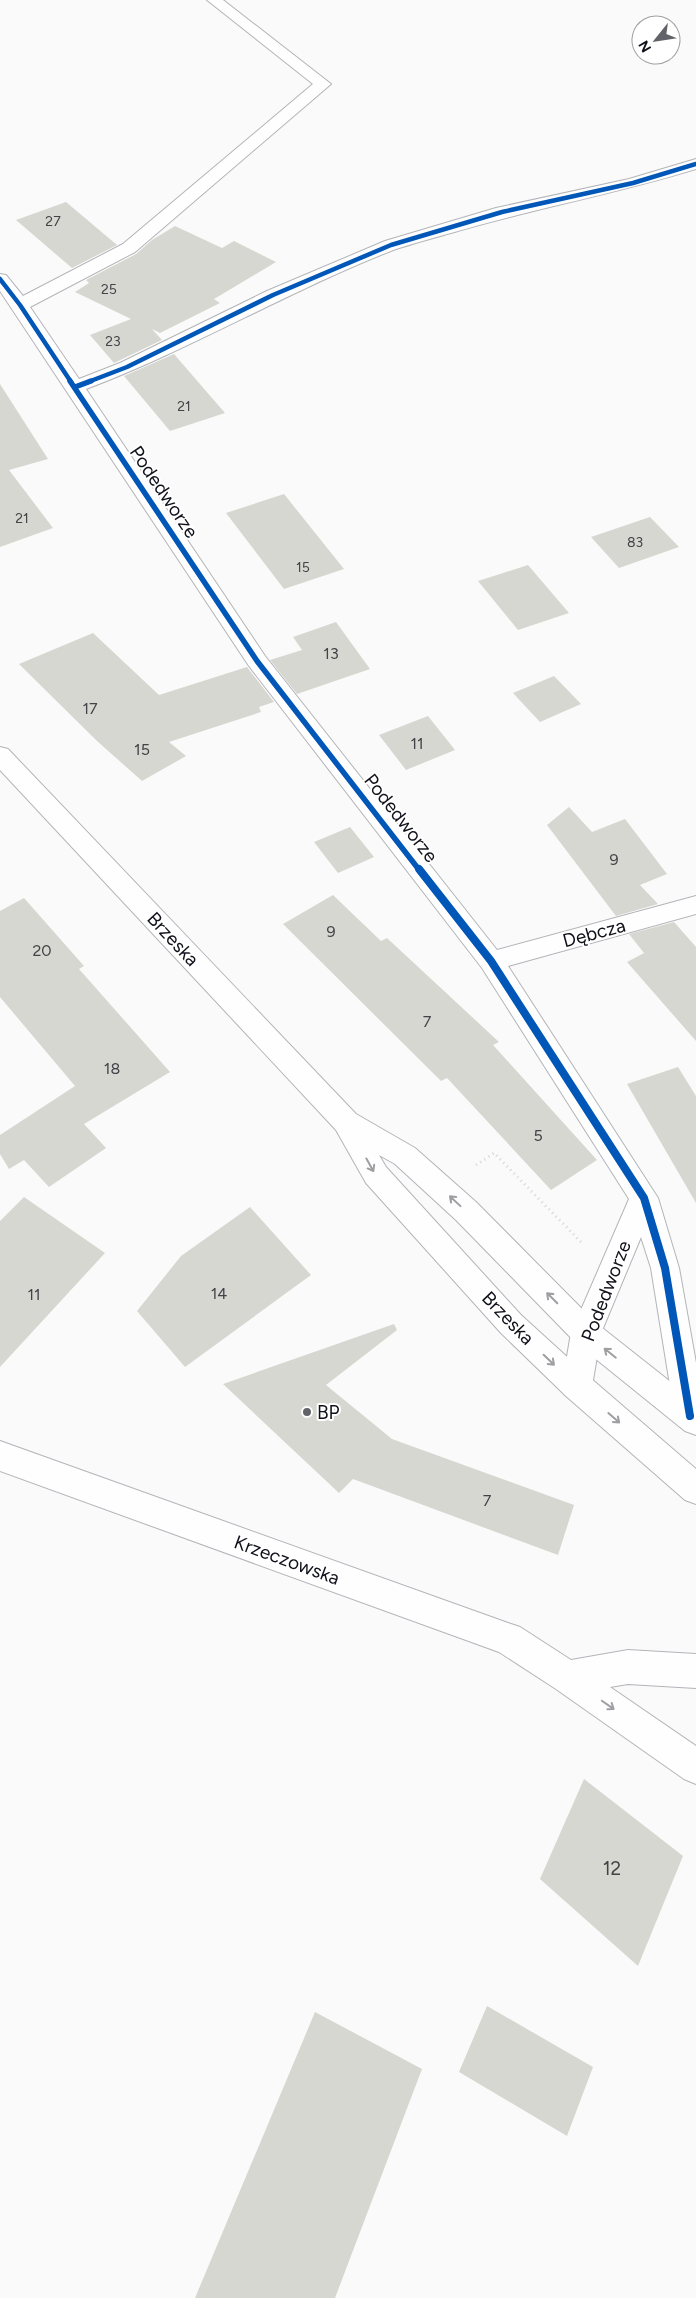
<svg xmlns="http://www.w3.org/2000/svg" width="696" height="2298" viewBox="0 0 696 2298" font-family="Figtree,sans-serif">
  <rect width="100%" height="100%" fill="#fafafa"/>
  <g fill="#d7d7d1">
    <path d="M66,202L117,245L72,268L16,220Z"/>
    <path d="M175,226L222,248L234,241L276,262L214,299L220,303L160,333L152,329L162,340L114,363L90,335L131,319L75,292L89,283L86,280L136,254L152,240Z"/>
    <path d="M174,354L225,413L170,431L124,376Z"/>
    <path d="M0,384L48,459L9,470L53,528L0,547Z"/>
    <path d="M284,494L344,569L284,589L226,513Z"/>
    <path d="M650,517L679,547L619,568L591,537Z"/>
    <path d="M528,565L569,613L518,630L478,581Z"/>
    <path d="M336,622L370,669L297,694L270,660L302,650L293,637Z"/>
    <path d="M93,633L159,695L247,667L274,702L259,707L261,712L169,742L186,756L142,781L97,741L19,664Z"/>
    <path d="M554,676L581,704L540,722L513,693Z"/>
    <path d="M428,716L455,750L406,770L379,735Z"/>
    <path d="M569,807L592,832L625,819L667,874L640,885L658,904L616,916L547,825Z"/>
    <path d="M350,827L374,857L338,873L314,842Z"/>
    <path d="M333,895L381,941L387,938L499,1042L493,1045L597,1160L551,1190L447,1078L441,1081L283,924Z"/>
    <path d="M24,898L84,966L79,969L170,1072L84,1124L106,1148L49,1187L24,1160L9,1169L0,1154V1135L75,1086L0,997V911Z"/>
    <path d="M674,922L696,947V1041L627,962L644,953L629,934Z"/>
    <path d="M678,1067L696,1096V1203L627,1084Z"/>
    <path d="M24,1197L105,1253L0,1367V1221Z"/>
    <path d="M250,1207L311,1275L185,1367L137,1311L181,1256Z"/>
    <path d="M394,1324L397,1330L326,1385L392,1439L574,1505L558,1555L353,1479L339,1493L223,1384Z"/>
    <path d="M584,1779L683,1856L638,1966L540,1879Z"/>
    <path d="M487,2006L593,2067L567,2136L459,2072Z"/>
    <path d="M315,2012L422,2069L335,2298H195Z"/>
  </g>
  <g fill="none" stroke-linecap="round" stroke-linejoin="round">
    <defs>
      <path id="street" d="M207,0H223L331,84L135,252L30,307L79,379L120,363L267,291L385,241L496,208L629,179L696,159V169C615,194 532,209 451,233C433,238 414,243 396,249C290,290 192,349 86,389L265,656L497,950L696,896V914L508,966L658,1198L679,1268L696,1363V1428L690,1430L679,1426L675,1416L651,1268L641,1237L601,1333L592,1386L588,1396L577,1400L566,1396L562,1386L571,1333L629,1199L482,968L249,666L0,291V274L6,275L23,296L123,244L313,84Z"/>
      <g id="secondary">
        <path d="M0,747L8,749L356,1114L415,1148L476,1202L596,1323L696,1402V1435L685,1431L576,1343L456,1220L395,1164L379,1155L386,1167L521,1315L588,1376L696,1469V1504L685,1500L566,1396L501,1333L366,1183L336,1130L0,770Z"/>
        <path d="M0,1441L508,1623L520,1627L571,1660L628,1650L696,1654V1688L628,1684L610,1687L696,1746V1784L684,1779L556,1689L499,1652L0,1471Z"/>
      </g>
    </defs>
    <use href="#street" stroke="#b3b4b9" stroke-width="2"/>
    <use href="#secondary" stroke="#b3b4b9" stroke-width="2"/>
    <path stroke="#d5d5d5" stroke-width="3" stroke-dasharray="1 4" stroke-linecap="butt" d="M476,1165L494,1153L581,1242"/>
    <use href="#street" fill="#fefefe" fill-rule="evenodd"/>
    <use href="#secondary" fill="#fefefe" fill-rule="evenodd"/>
    <defs>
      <g id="cycleway-far2">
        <path d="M0,279L20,305L71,382"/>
        <path d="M88,382L127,367L273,295L391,245L502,212L633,183L696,164"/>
      </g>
      <g id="cycleway-far1">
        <path d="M70,381L257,661L420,871"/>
        <path d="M75,387L91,381"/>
      </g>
      <path id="cycleway" d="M419,869L491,961L644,1198L665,1268L690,1416"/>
    </defs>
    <use href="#cycleway-far2" stroke="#fff" stroke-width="6"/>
    <use href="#cycleway-far1" stroke="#fff" stroke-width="8"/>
    <use href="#cycleway" stroke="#fff" stroke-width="11"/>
    <use href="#cycleway-far2" stroke="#0057b8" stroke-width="4.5"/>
    <use href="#cycleway-far1" stroke="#0057b8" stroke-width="5.5"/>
    <use href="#cycleway" stroke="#0057b8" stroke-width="8"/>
  </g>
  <defs><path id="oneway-shaft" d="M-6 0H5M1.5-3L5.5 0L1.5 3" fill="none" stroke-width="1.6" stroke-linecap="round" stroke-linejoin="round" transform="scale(1.25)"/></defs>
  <g stroke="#9f9fa3">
    <use href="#oneway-shaft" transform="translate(370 1165) rotate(61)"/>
    <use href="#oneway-shaft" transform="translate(455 1201) rotate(-137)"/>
    <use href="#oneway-shaft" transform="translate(552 1298) rotate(-135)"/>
    <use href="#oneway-shaft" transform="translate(610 1353) rotate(-141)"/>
    <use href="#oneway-shaft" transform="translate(549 1360) rotate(44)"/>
    <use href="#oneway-shaft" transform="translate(614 1418) rotate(41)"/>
    <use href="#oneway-shaft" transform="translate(608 1705) rotate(35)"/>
  </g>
  <circle fill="#626368" stroke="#fff" stroke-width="2" cx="307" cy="1412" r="5"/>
  <g text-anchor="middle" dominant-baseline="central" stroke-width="4" stroke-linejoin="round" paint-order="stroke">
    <g font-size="14" fill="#424248">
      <text x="53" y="221">27</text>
      <text x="109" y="289">25</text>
      <text x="113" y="341">23</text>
      <text x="184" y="406">21</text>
      <text x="22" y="518">21</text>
      <text x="635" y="542">83</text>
      <text x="303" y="567">15</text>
    </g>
    <g font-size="16" fill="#424248">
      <text x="331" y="653">13</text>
      <text x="90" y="708">17</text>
      <text x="417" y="743">11</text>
      <text x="142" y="749">15</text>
      <text x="614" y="859">9</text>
      <text x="331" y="931">9</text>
      <text x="42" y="950">20</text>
      <text x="427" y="1021">7</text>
      <text x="112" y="1068">18</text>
      <text x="538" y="1135">5</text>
      <text x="219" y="1293">14</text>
      <text x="34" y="1294">11</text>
      <text x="487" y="1500">7</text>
    </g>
    <g font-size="19" fill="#10111a" stroke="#fff">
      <text transform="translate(164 492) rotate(56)">Podedworze</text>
      <text transform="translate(401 818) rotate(52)">Podedworze</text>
      <text transform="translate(594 933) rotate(-15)">Dębcza</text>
      <text transform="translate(173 939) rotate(47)">Brzeska</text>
      <text transform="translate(606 1291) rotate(-69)">Podedworze</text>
      <text transform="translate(508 1318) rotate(46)">Brzeska</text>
      <text transform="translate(287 1560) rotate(20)">Krzeczowska</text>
    </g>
    <g font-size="19" fill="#10111a" stroke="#fff" text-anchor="start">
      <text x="317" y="1412">BP</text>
    </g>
    <g font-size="19" fill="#424248">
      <text x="612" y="1868">12</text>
    </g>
  </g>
  <g transform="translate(656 40) rotate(240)"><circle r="24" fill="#ffffff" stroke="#9fa0a3"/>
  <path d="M0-4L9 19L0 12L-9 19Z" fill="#626368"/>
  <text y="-8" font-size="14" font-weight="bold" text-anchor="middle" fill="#10111a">N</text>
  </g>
</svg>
